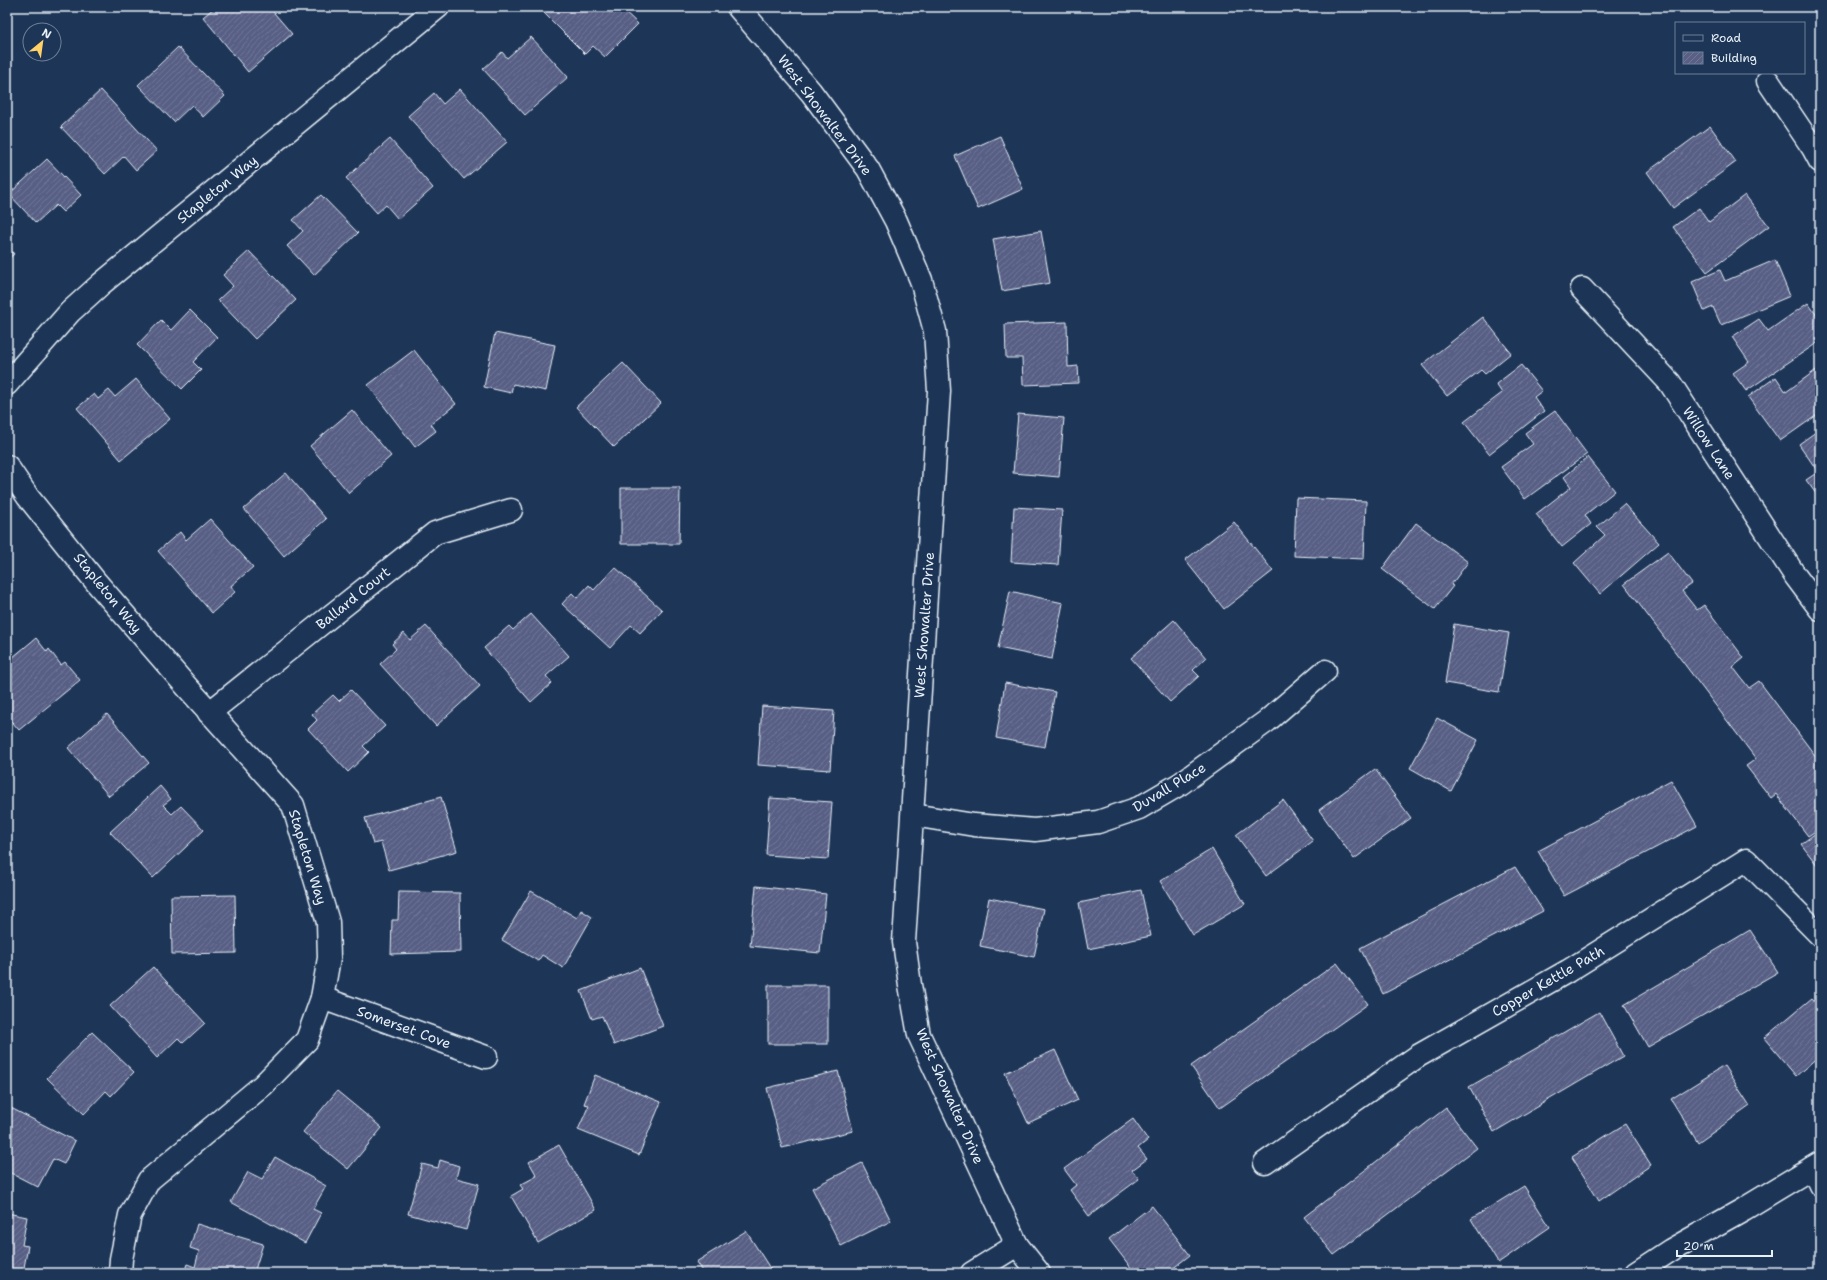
<svg xmlns="http://www.w3.org/2000/svg" width="1827" height="1280" viewBox="0 0 1827 1280" font-family="'Shantell Sans',sans-serif">
  <defs>
    <pattern id="building-hatch" width="6" height="6" patternUnits="userSpaceOnUse"><rect width="6" height="6" fill="#595f85"/><path d="M-1 1l2-2M0 6l6-6M5 7l2-2" fill="none" stroke="#717697"/></pattern>
  </defs>
  <rect width="100%" height="100%" fill="#1d3557"/>
  <filter id="ink" filterUnits="userSpaceOnUse"><feTurbulence type="fractalNoise" baseFrequency=".025" numOctaves="2"/><feDisplacementMap in="SourceGraphic" scale="8" xChannelSelector="R" yChannelSelector="G"/><feConvolveMatrix kernelMatrix="1 2 1 2 8 2 1 2 1" color-interpolation-filters="sRGB"/></filter>
  <g filter="url(#ink)">
    <g fill="url(#building-hatch)" stroke="#e8f1f8">
      <path d="M215,7H269L292,34L248,72L203,17Z"/>
      <path d="M550,7H620L638,24L605,57L593,46L585,54L544,13Z"/>
      <path d="M531,37L568,77L525,115L483,69L502,52L507,58Z"/>
      <path d="M178,47L225,96L203,117L192,105L174,122L138,85Z"/>
      <path d="M460,89L507,142L464,179L408,116L434,93L443,104Z"/>
      <path d="M101,90L157,151L136,170L124,156L105,174L61,127Z"/>
      <path d="M1710,126L1736,162L1673,208L1647,172Z"/>
      <path d="M1000,136L1023,189L978,209L955,156Z"/>
      <path d="M390,139L433,188L398,219L386,205L377,213L346,178Z"/>
      <path d="M47,159L81,195L63,212L56,205L36,223L9,194Z"/>
      <path d="M321,195L358,233L314,275L287,246L303,231L293,220Z"/>
      <path d="M1745,195L1769,226L1707,272L1673,227L1699,208L1709,222Z"/>
      <path d="M1041,231L1050,283L1002,291L993,239Z"/>
      <path d="M7,246L14,254L7,260Z"/>
      <path d="M249,251L296,300L255,339L218,300L233,286L223,275Z"/>
      <path d="M1775,260L1790,296L1721,325L1713,307L1704,311L1692,282L1720,270L1725,281Z"/>
      <path d="M1808,303L1820,320V341L1746,391L1733,373L1749,362L1732,337L1759,319L1768,331Z"/>
      <path d="M190,310L217,337L193,362L201,370L182,389L137,345L161,320L171,330Z"/>
      <path d="M1483,317L1511,353L1485,374L1481,370L1447,396L1422,365Z"/>
      <path d="M1067,322L1068,367L1078,366L1079,383L1023,385L1022,358H1006L1005,324Z"/>
      <path d="M495,333L555,345L546,391L513,384L511,393L484,387Z"/>
      <path d="M414,350L456,404L431,424L436,431L415,447L368,385Z"/>
      <path d="M623,363L661,403L614,447L576,407Z"/>
      <path d="M1521,365L1542,391L1534,397L1544,411L1489,454L1464,422L1502,393L1496,384Z"/>
      <path d="M1819,368L1820,413L1780,441L1748,397L1776,377L1786,392Z"/>
      <path d="M136,379L170,419L121,460L77,408L94,394L98,399L109,390L115,397Z"/>
      <path d="M352,410L391,456L349,493L310,446Z"/>
      <path d="M1555,411L1587,454L1525,499L1501,467L1533,444L1525,433Z"/>
      <path d="M1018,414L1064,418L1059,477L1013,473Z"/>
      <path d="M1820,429V493L1817,495L1806,480L1818,472L1799,444Z"/>
      <path d="M1588,457L1615,491L1585,515L1591,524L1562,547L1536,514L1571,487L1564,477Z"/>
      <path d="M286,473L326,519L284,556L244,509Z"/>
      <path d="M621,488H680L679,544H621Z"/>
      <path d="M1296,498L1366,501L1364,559L1294,556Z"/>
      <path d="M1624,504L1659,543L1600,594L1574,563L1605,535L1597,527Z"/>
      <path d="M1014,507L1062,510L1058,565L1011,562Z"/>
      <path d="M210,519L253,567L231,586L235,592L212,613L158,551L180,532L186,540Z"/>
      <path d="M1234,522L1273,571L1224,609L1185,560Z"/>
      <path d="M1416,523L1468,562L1451,585L1453,586L1435,609L1382,569Z"/>
      <path d="M1668,552L1692,584L1682,591L1697,610L1704,605L1744,658L1733,667L1749,688L1759,681L1820,762V828L1808,836L1776,794L1771,798L1746,766L1756,759L1624,584Z"/>
      <path d="M615,567L662,610L640,633L631,625L610,648L562,604L572,593L577,598L589,585L594,590Z"/>
      <path d="M1010,591L1063,603L1052,659L998,648Z"/>
      <path d="M7,606L12,612L7,617Z"/>
      <path d="M531,614L569,656L546,676L552,683L531,702L484,648L509,626L513,630Z"/>
      <path d="M1174,620L1206,658L1193,670L1199,676L1170,702L1131,658Z"/>
      <path d="M1454,624L1509,633L1499,692L1445,683Z"/>
      <path d="M426,626L480,686L436,726L380,664L396,649L392,644L404,633L410,640Z"/>
      <path d="M36,638L47,652L49,649L61,665L65,662L80,680L19,730L7,716V662Z"/>
      <path d="M1005,683L1055,692L1045,747L996,738Z"/>
      <path d="M351,690L385,726L363,746L369,752L348,772L308,729L317,720L312,714L333,695L339,701Z"/>
      <path d="M762,706L834,711L830,770L758,765Z"/>
      <path d="M107,714L149,763L109,796L68,748Z"/>
      <path d="M1437,718L1478,740L1451,791L1410,768Z"/>
      <path d="M1375,769L1411,818L1354,859L1319,810Z"/>
      <path d="M1671,780L1697,826L1564,896L1538,851Z"/>
      <path d="M160,786L171,799L163,805L172,814L181,806L204,830L153,878L110,832Z"/>
      <path d="M441,797L457,851L389,870L381,842L373,844L365,818Z"/>
      <path d="M770,798L832,802L828,859L766,855Z"/>
      <path d="M1283,800L1313,841L1266,876L1236,835Z"/>
      <path d="M1820,830V869L1801,844Z"/>
      <path d="M1212,849L1245,904L1193,935L1160,881Z"/>
      <path d="M1515,867L1543,911L1383,994L1360,948Z"/>
      <path d="M756,886L826,894L820,953L750,946Z"/>
      <path d="M1141,890L1151,936L1088,949L1079,903Z"/>
      <path d="M531,891L577,918L581,910L592,917L563,968L542,955L538,961L502,940Z"/>
      <path d="M399,892L460,893L461,952L391,954L392,920H398Z"/>
      <path d="M235,895L236,953L172,954L171,896Z"/>
      <path d="M989,898L1044,909L1034,957L980,946Z"/>
      <path d="M1750,930L1778,972L1648,1047L1624,1005Z"/>
      <path d="M1337,963L1368,1004L1220,1108L1191,1066Z"/>
      <path d="M153,967L205,1023L183,1043L178,1038L157,1058L110,1006Z"/>
      <path d="M640,968L663,1026L614,1045L602,1016L592,1019L581,991Z"/>
      <rect x="768" y="985" width="60" height="59"/>
      <path d="M1812,998L1820,1007V1055L1796,1076L1764,1038Z"/>
      <path d="M1599,1012L1623,1056L1494,1132L1469,1087Z"/>
      <path d="M92,1032L134,1072L111,1096L106,1091L84,1114L47,1078Z"/>
      <path d="M1055,1050L1078,1100L1028,1123L1005,1073Z"/>
      <path d="M1724,1066L1750,1106L1698,1143L1671,1099Z"/>
      <path d="M838,1071L853,1131L782,1148L767,1088Z"/>
      <path d="M595,1075L661,1102L639,1155L578,1130L589,1105L584,1104Z"/>
      <path d="M337,1091L382,1128L348,1169L303,1132Z"/>
      <path d="M7,1106L75,1141L64,1164L53,1159L38,1187L7,1171Z"/>
      <path d="M1446,1108L1477,1148L1334,1255L1304,1217Z"/>
      <path d="M1133,1119L1148,1140L1138,1148L1147,1159L1132,1170L1139,1179L1089,1216L1070,1190L1076,1185L1064,1169Z"/>
      <path d="M1625,1124L1651,1165L1599,1201L1572,1157Z"/>
      <path d="M559,1145L596,1210L538,1243L511,1196L523,1189L520,1185L537,1176L529,1162Z"/>
      <path d="M275,1157L326,1186L313,1209L321,1213L305,1243L231,1202L248,1172L262,1179Z"/>
      <path d="M440,1160L459,1166L456,1178L479,1184L466,1230L408,1214L422,1164L438,1168Z"/>
      <path d="M862,1163L891,1221L841,1246L812,1188Z"/>
      <path d="M1524,1186L1550,1227L1498,1263L1471,1219Z"/>
      <path d="M1152,1206L1190,1255L1167,1273H1135L1109,1239Z"/>
      <path d="M7,1213L27,1217L22,1245L28,1246L23,1273H7Z"/>
      <path d="M197,1224L263,1244L254,1273H184L187,1264L195,1267L199,1251L190,1248Z"/>
      <path d="M746,1231L773,1273H703L696,1262Z"/>
    </g>
    <g fill="none" stroke-linecap="round" stroke-linejoin="round">
      <defs>
        <g id="minor">
          <path d="M738,7L811,92L868,169L896,221L921,280L935,331L939,391L904,942L910,985L919,1035L1017,1245L1039,1273"/>
          <path d="M1768,81L1813,148L1820,161"/>
          <path d="M1582,289L1670,383L1796,577L1820,609"/>
          <path d="M7,384L70,312L101,284L438,7"/>
          <path d="M7,466L28,497L96,582L187,687L293,805L328,922L329,958L322,998L307,1040L263,1085L149,1180L130,1215L121,1259L120,1273"/>
          <path d="M209,713L435,533L511,510"/>
          <path d="M913,815L974,825L1035,830L1098,822L1139,808L1180,784L1267,721L1325,671"/>
          <path d="M322,998L486,1057"/>
          <path d="M1265,1163L1418,1056L1568,971L1746,860L1820,935"/>
          <path d="M1812,1168L1820,1185"/>
          <path d="M972,1273L1017,1245"/>
          <path d="M1636,1273L1671,1250L1744,1209L1820,1163"/>
        </g>
      </defs>
      <use href="#minor" stroke="#e8f1f8" stroke-width="25"/>
      <use href="#minor" stroke="#1d3557" stroke-width="22"/>
    </g>
  </g>
  <g text-anchor="middle" dominant-baseline="central" stroke-width="3.5" stroke-linejoin="round" paint-order="stroke">
    <g font-size="14" fill="#e8f1f8" stroke="#1d3557">
      <text transform="translate(825 115) rotate(53)">West Showalter Drive</text>
      <text transform="translate(217 189) rotate(-39)">Stapleton Way</text>
      <text transform="translate(1709 443) rotate(57)">Willow Lane</text>
      <text transform="translate(108 593) rotate(51)">Stapleton Way</text>
      <text transform="translate(353 598) rotate(-39)">Ballard Court</text>
      <text transform="translate(924 625) rotate(-86)">West Showalter Drive</text>
      <text transform="translate(1169 787) rotate(-31)">Duvall Place</text>
      <text transform="translate(308 857) rotate(73)">Stapleton Way</text>
      <text transform="translate(1548 981) rotate(-30)">Copper Kettle Path</text>
      <text transform="translate(404 1027) rotate(20)">Somerset Cove</text>
      <text transform="translate(950 1096) rotate(66)">West Showalter Drive</text>
    </g>
  </g>
  <rect width="1827" height="1280" fill="none" stroke="#1d3557" stroke-width="24"/>
  <rect x="12" y="12" width="1803" height="1256" fill="none" stroke="#e8f1f8" stroke-width="1.5" filter="url(#ink)"/>
  <rect x="1675" y="22" width="130" height="52" fill="#1d3557" stroke="#6e8097"/>
  <rect x="1683" y="35" width="20" height="6" fill="#1d3557" stroke="#6e8097"/>
  <text x="1711" y="42" font-size="12" fill="#e8f1f8">Road</text>
  <rect x="1683" y="52" width="20" height="12" fill="url(#building-hatch)" stroke="#6e8097"/>
  <text x="1711" y="62" font-size="12" fill="#e8f1f8">Building</text>
  <g transform="translate(42 42) rotate(29)"><circle r="19" fill="#1d3557" stroke="#6e8097"/>
  <path d="M0-3L7 15L0 10L-7 15Z" fill="#ffd166"/>
  <text y="-6" font-size="11" font-weight="bold" text-anchor="middle" fill="#e8f1f8">N</text>
  </g>
  <path d="M1677 1250v6h95v-6" fill="none" stroke="#e8f1f8" stroke-width="2"/>
  <text x="1683" y="1250" font-size="12" fill="#e8f1f8" stroke="#1d3557" stroke-width="3" paint-order="stroke">20 m</text>
</svg>
